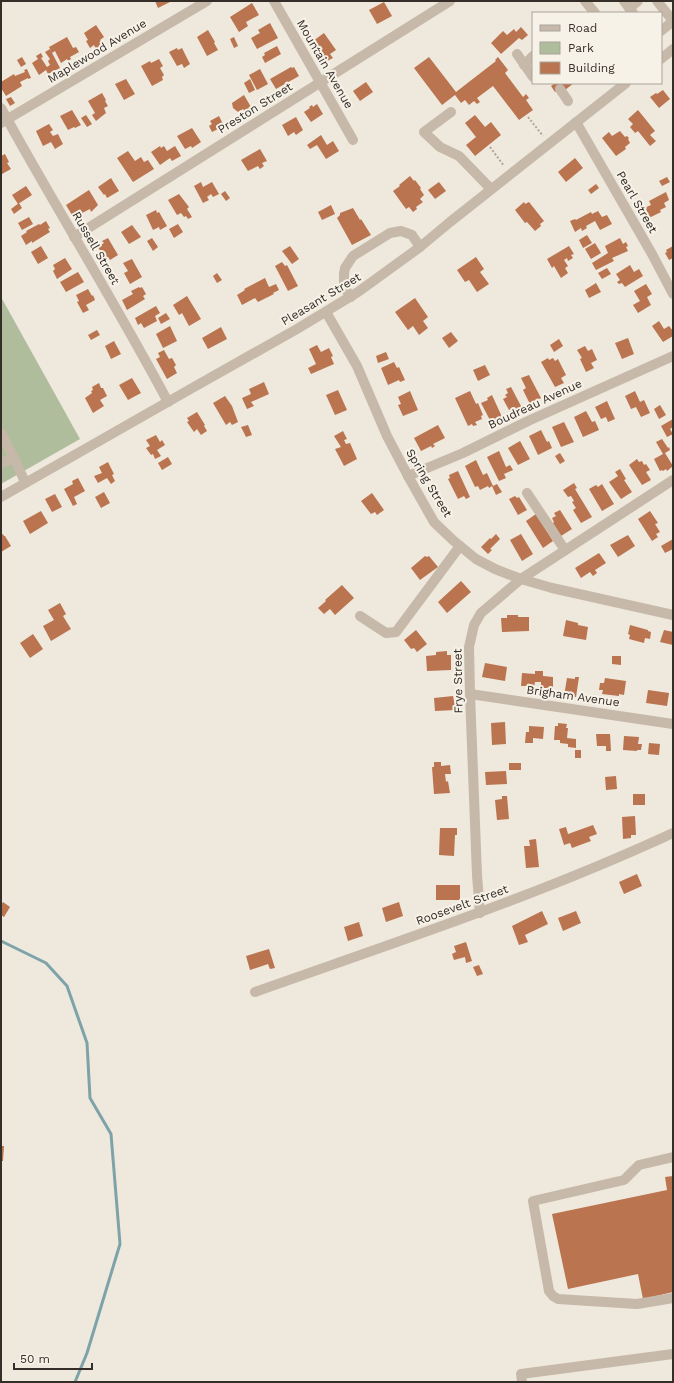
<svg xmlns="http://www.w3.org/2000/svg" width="674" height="1383" viewBox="0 0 674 1383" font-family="'Work Sans',sans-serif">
  <rect width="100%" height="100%" fill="#efe8dc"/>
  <path fill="#afbd9d" d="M1,297L80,439L1,484Z"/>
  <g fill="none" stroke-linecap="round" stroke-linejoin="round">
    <path stroke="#7da3a9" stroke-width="3" d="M1,941L46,963L67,986L87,1043L90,1098L111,1134L120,1244L87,1353L75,1382"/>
  </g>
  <g fill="#ba744f">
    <path d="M155,1H172L158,8Z"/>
    <path d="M384,2L392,16L377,24L369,10Z"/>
    <path d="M252,3L259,15L246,22L248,26L239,32L230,17Z"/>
    <path d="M270,23L278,38L257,49L251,38L260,33L258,30Z"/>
    <path d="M96,25L104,37L100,40L103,44L96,49L94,45L90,48L86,41L88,40L84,33Z"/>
    <path d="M521,27L528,35L522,40L519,38L501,54L491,43L503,31L507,35L514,29L516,32Z"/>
    <path d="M208,30L215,42L214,43L218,50L207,56L197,37Z"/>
    <path d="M324,33L336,50L330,54L333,58L327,61L313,41Z"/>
    <path d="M67,37L73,48L76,47L79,52L70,57L71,59L68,61L67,59L61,63L55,51L52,53L49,47Z"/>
    <path d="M234,37L238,46L234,48L230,39Z"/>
    <path d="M277,46L281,54L265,63L262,57L265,55L264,53Z"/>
    <path d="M177,48L178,50L182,48L190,64L184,68L182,64L177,66L169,52Z"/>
    <path d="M50,49L60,68L48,74L46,70L39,75L32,63L38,59L36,56L41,53L43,57L41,58L47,67L50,65L48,61L50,59L45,52Z"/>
    <path d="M22,57L26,64L21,67L17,60Z"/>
    <path d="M429,57L456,92L496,61L495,60L498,57L508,70L505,73L523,97L526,94L529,98L526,100L533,110L519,120L493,86L477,98L480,102L477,104L474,101L469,105L465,100L461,103L455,95L442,105L414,68Z"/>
    <path d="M159,59L163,66L160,68L164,75L162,77L163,80L152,86L141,66L150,61L151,63Z"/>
    <path d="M291,67L292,68L294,67L299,76L276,89L270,79Z"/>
    <path d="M27,69L31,78L28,79V78L20,82L22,86L6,96L1,88V82L14,74L15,76L25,72L24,70Z"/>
    <path d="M260,69L268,84L257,90L249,75Z"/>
    <path d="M126,79L135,94L124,100L115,84Z"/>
    <path d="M250,79L255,90L249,93L244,83Z"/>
    <path d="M366,82L373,92L360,101L353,91Z"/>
    <path d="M555,83H574L565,90L562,87L555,92L551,86Z"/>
    <path d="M663,90L670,99L659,108L650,97L656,93L657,94Z"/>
    <path d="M102,93L106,100L105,101L108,106L104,108L106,113L96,121L92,115L95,113L88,101Z"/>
    <path d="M244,95L251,107L245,112L243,109L238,112L233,108L232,103Z"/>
    <path d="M11,97L15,103L10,106L6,99Z"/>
    <path d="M317,104L323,114L311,122L304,112L310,108L309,107L312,105L313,107Z"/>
    <path d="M72,110L81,125L75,128L74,127L68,130L60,116Z"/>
    <path d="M638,110L655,131L650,135L656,141L650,146L638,131L635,133L630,127L633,124L628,119Z"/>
    <path d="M86,115L92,124L87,127L81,118Z"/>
    <path d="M475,115L485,127L491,122L501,135L475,156L466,145L476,137L465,123Z"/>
    <path d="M219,116L225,128L220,131L218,129L212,132L209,126L212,124L210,121Z"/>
    <path d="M296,117L303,130L296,135L294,132L288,136L282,125Z"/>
    <path d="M49,124L53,130L50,132L53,136L58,134L63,144L55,149L51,142L43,146L36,131Z"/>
    <path d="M192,128L201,142L192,148L191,146L185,149L177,136Z"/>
    <path d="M620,131L625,137L627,136L629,138L628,139L630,143L625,147L626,149L616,156L602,138L609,132L612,136Z"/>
    <path d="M321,135L327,145L333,141L339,151L326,159L317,145L310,149L307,145Z"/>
    <path d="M160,146L161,148L164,146L167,151L175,146L181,156L172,161L170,158L160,165L151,152Z"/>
    <path d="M260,149L267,161L262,163L264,166L260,169L258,166L248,171L241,160Z"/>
    <path d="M128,151L135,161L141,157L144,162L148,160L154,169L133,182L117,158Z"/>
    <path d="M5,154L9,162L7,163L11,169L2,174L1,172V156Z"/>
    <path d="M575,158L583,168L566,182L558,172Z"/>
    <path d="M410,176L414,181L415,180L421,188L420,189L424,195L420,199L423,202L416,207L417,209L413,212L409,207L406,209L393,191L400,186L399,185Z"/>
    <path d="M667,177L670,182L662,186L659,181Z"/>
    <path d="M111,178L119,191L107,198L105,194L104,195L98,187Z"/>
    <path d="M201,182L203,187L212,182L219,194L213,197L211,194L207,197L209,200L203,203L194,186Z"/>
    <path d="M439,182L446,191L435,199L428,190Z"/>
    <path d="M596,184L599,188L591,194L588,190Z"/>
    <path d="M26,186L32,195L18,204L12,195Z"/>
    <path d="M89,190L98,205L91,212L90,209L82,213L80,210L72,215L66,205Z"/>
    <path d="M225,191L230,198L226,201L221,194Z"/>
    <path d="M666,192L669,200L664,203L666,207L660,210L661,212L649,218L644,208L651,205L649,201Z"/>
    <path d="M179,194L189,207L187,209L192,217L188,219L186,216L184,217L181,213L177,215L168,200Z"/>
    <path d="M524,202L525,204L529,202L544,221L540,224L541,226L535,231L527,222L525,223L515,210Z"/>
    <path d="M19,203L22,208L14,214L11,209Z"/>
    <path d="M331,205L335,214L322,220L318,212Z"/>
    <path d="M353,208L360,220L361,219L371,235L352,245L337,218L340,215V213Z"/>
    <path d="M156,210L157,213L159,212L167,226L160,230L159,227L153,230L146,215Z"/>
    <path d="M598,211L602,217L607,215L612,224L600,230L595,221L586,226L587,228L582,231L581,228L575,232L570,221L575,219L576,220L591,212L592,214Z"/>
    <path d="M29,217L33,224L22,230L18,223Z"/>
    <path d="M46,221L50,228L48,229L50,232L32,243V241L26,245L21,236L27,232L26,231L39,224L40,225Z"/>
    <path d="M178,224L183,232L174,238L169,229Z"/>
    <path d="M132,225L141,237L129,244L121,232Z"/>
    <path d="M587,235L592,243L583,248L579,240Z"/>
    <path d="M108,238L118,255L110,260L108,257L105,259L98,247L104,243L102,241Z"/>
    <path d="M152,238L158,247L153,251L147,241Z"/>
    <path d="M620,238L623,244L626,242L628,246L626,247L628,251L612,258L614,261L596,270L592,263L608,253L605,246Z"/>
    <path d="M595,243L601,253L591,259L585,249Z"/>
    <path d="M41,246L48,258L38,264L31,252Z"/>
    <path d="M290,246L299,259L292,264L282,251Z"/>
    <path d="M569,246L574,254L571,255L573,258L568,261L567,258L564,260L568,266L565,268L568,273L561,278L554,266L552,268L547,259Z"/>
    <path d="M673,246V258L669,260L665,253L667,252L666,250Z"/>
    <path d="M476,257L484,269L480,272L489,284L477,292L469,280L465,282L457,270Z"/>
    <path d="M65,258L72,269L57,279L53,271L55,269L53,265Z"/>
    <path d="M132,259L142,277L130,284L124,273L128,271L123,263Z"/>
    <path d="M282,262L285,266L287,265L298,286L288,291L275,266Z"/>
    <path d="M630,265L634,272L639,269L643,276L625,287L622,283L619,284L617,282L620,280L616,274Z"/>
    <path d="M607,268L611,274L602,279L598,273Z"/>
    <path d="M78,272L84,282L66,292L60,282Z"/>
    <path d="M217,273L222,280L217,283L213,276Z"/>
    <path d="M265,278L269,287L276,284L279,290L273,293L274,294L258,302L255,298L242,305L237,295L245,290L244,289Z"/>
    <path d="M596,283L601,292L589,298L585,290Z"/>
    <path d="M646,284L652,294L647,297L651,305L638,313L633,305L640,301L634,291Z"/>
    <path d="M139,287L140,288L142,287L146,294L143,296L145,299L127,310L122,300L133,294L131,291Z"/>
    <path d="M88,289L92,296L93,295L95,300L86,305L89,310L83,313L77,302L79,301L76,295Z"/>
    <path d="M187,296L201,319L189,326L182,313L179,315L173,305Z"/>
    <path d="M415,298L428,317L423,321L428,328L419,335L413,326L408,330L395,312Z"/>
    <path d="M156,306L160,313L155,316L157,321L144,328L141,323L138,325L135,318Z"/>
    <path d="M166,313L170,319L161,324L158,318Z"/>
    <path d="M659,321L664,329L669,326L673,331V336L663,342L652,326Z"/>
    <path d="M170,326L177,341L163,348L156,334Z"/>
    <path d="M221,327L227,339L208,349L202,338Z"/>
    <path d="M97,330L100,335L91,340L88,335Z"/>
    <path d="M451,332L458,341L449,348L442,338Z"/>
    <path d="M628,338L634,354L622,359L615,343Z"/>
    <path d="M559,339L563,346L554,352L550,345Z"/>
    <path d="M114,341L121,354L111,359L105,346Z"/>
    <path d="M317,345L321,352L329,348L333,356L331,357L334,364L311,374L308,368L316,364L309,349Z"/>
    <path d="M585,346L588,351L592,349L597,360L591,363L594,368L586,372L580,359L582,358L577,350Z"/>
    <path d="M164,350L169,359L172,358L176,365L174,367L177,373L167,379L156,359L160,357L158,353Z"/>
    <path d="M386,352L389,359L378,363L376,356Z"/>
    <path d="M548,358L549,360L553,358L555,361L558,359L566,375L561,378L564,383L555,387L541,362Z"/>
    <path d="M394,362L397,368L399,367L405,380L400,382L399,380L388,385L381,368Z"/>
    <path d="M485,365L490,375L478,381L473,370Z"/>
    <path d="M529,375L541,398L530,404L523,390L526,388L521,378Z"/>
    <path d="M132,378L141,393L128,400L119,385Z"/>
    <path d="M264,382L269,394L251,402L254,406L247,409L242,398L251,394L249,389Z"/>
    <path d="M99,383L101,388H103L107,396L100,400L104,406L93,413L85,398L92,393L91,391L93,390L92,387Z"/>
    <path d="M511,387L522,408L517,411L515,407L509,410L503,399L507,397L505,395L508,393L506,389Z"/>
    <path d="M338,390L347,410L335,415L326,395Z"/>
    <path d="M410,391L418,410L403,416L398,405L401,404L398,397Z"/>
    <path d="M470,391L476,404L478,403L483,415L481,416L482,419L475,422L477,425L473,426L472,424L468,426L455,398Z"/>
    <path d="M635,391L640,402L644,400L650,413L641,417L636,407L631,409L625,396Z"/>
    <path d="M492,395L502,417L491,422L481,403L488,400L487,398Z"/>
    <path d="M225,396L232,406L238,422L232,425L230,422L226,425L213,403Z"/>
    <path d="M607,401L615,419L608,422L606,417L601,419L595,407Z"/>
    <path d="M660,405L666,415L659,419L654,409Z"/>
    <path d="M586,411L592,422L595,421L599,430L583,437L574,417Z"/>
    <path d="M197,412L205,425L204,426L207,431L201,435L197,429L194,432L187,422L189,421L187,418Z"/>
    <path d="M673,419V427L670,429L673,434L667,437L661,426Z"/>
    <path d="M564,422L574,442L561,447L552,427Z"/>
    <path d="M248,425L252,435L246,437L241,427Z"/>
    <path d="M438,425L445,438L433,444L435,446L432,448L431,446L421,451L414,438Z"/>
    <path d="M541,430L547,442L549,441L552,448L538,455L529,436Z"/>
    <path d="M343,431L347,439L344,440L346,444L350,443L357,459L344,466L335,449L341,447L334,436Z"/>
    <path d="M156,435L160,442L162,440L165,445L157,450L161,456L155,459L153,454L151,455L146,448L150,446L146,440Z"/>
    <path d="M662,439L668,448L669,447L670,450L665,453L673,466L667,471L666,469L663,471L662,470L660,471L654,459L663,454L656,442Z"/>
    <path d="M520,441L530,459L518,465L508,448Z"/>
    <path d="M499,451L506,467L510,465L513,470L504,474L506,478L499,481L487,457Z"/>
    <path d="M560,453L565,461L560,464L555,456Z"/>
    <path d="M168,457L172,464L162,470L158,463Z"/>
    <path d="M637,459L639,462L642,461L644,465L646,464L650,470L646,472L651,480L642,485L629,465Z"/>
    <path d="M476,460L483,475L487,473L493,486L497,484L502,492L496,495L492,486L489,488L488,486L480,490L478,486L475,487L465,466Z"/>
    <path d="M108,462L114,474L112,475L115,481L111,484L107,478L98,483L94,476L102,473L99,467Z"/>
    <path d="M620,469L626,479L624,480L632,492L621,499L609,482L618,476L615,472Z"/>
    <path d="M458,471L470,497L466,499L464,496L458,499L448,479L450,478L449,475Z"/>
    <path d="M78,478L85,491L74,497L77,504L73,506L64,489L73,484L72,481Z"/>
    <path d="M574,483L577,488L575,489L592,517L581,523L573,510L576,508L572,502L574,501L571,496L568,497L563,490Z"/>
    <path d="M602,484L614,504L602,511L589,489L596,485L598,487Z"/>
    <path d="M104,492L110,503L101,508L95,497Z"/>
    <path d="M372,493L384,510L377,515L375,512L371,514L361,501Z"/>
    <path d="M55,494L62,507L52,512L45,499Z"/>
    <path d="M515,496L517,498L519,497L527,510L518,515L509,499Z"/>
    <path d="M560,510L572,529L561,536L553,523L554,522L552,518L556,516L554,513Z"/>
    <path d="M41,511L48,523L30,534L23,521Z"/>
    <path d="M650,511L658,523L655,524L660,532L656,534L658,537L652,541L638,519Z"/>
    <path d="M536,514L553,541L543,548L526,521Z"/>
    <path d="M3,534L4,536H5L11,546L1,552V535Z"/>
    <path d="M496,534L500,539L490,549L492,550L488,554L481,547L490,538L491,539Z"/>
    <path d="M521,534L533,554L522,561L510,540Z"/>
    <path d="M628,535L635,546L618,557L610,545Z"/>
    <path d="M673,539V549L665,553L661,546Z"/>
    <path d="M599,553L606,563L595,570L597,573L593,576L590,572L581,578L575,568Z"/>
    <path d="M425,556L427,557L429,556L438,567L420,580L411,568Z"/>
    <path d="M461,581L471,592L447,613L438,602Z"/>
    <path d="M342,585L354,598L335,615L330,609L324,614L318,608L326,601L325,600Z"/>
    <path d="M60,603L66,614L63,616L71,629L51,641L43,626L54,620L48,610Z"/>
    <path d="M507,615H518V617H529V631L502,632L501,618H507Z"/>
    <path d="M566,620L578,623V625L588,627L586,640L563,636Z"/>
    <path d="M630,625L648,630V631L651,632L650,639L645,638L644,643L629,639L630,635L628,634Z"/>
    <path d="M416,630L427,644L417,652L414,648L411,649L404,640Z"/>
    <path d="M664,630L673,632V645L660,642Z"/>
    <path d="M33,634L43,649L30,658L20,643Z"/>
    <path d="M447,651V655H451V670L427,671L426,656L436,655V652Z"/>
    <path d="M612,656H621V665L612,664Z"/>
    <path d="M485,663L507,667L505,681L482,677Z"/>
    <path d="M535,671H543V676L553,677V688H541V682H535L534,687H531V690H527V686H521L522,673L535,674Z"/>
    <path d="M575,677H579L576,697L564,696L567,678L575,679Z"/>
    <path d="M605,678L626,681L624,695L619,694V696L602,694L603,690H599L600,683H604Z"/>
    <path d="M648,690L669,693L667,706L646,703Z"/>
    <path d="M453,696L454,701H457V707H454L455,710L435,711L434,698Z"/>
    <path d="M505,722L506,744L492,745L491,723Z"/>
    <path d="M558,723L567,724L566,728H568L567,738L576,739V748L568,747V744L560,743V740H554L555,726H558Z"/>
    <path d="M529,726L544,727L543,739L533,738V743H525L526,732H529Z"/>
    <path d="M596,734H610L611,751H606V746H597Z"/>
    <path d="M624,736L639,737L638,744H642L641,750H637V751L623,750Z"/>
    <path d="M649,743L660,744L659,755L648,754Z"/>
    <rect x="575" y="750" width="6" height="8"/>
    <path d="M434,762H441V766L450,765L451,774H445L446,782L448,781L450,793L434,794L432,767H434Z"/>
    <rect x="509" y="763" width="12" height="7"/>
    <path d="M506,771L507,784L486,785L485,772Z"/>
    <path d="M616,776L617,789L606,790L605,777Z"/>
    <rect x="633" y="794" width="12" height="11"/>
    <path d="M502,796H507L509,819L497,820L495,800L502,799Z"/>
    <path d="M635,816L636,835H631V838L623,839L622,817Z"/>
    <path d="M593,825L597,834L589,837L591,841L572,848L570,843L564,845L559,829L566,827L568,834Z"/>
    <path d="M440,828H457V835H455L454,856L439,855Z"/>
    <path d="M536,839L539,867L526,868L524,846H530L529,840Z"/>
    <path d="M637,874L642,886L624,894L619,882Z"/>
    <rect x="436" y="885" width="24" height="15"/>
    <path d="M3,902L10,907L4,917L1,915V905Z"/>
    <path d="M399,902L403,916L386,922L382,908Z"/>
    <path d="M542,911L548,924L525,935L528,942L519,945L512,926Z"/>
    <path d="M576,911L581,923L563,931L558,918Z"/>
    <path d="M359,922L363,936L348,941L344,927Z"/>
    <path d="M466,942L472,961L466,963L465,957L454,960L452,954L456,952L454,946Z"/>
    <path d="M269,949L275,968L270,969L268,964L250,970L246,956Z"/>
    <path d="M479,965L483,974L477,976L473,967Z"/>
    <path d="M1,1146H4L3,1161H1Z"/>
    <path d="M673,1176V1292L643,1299L638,1274L568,1289L552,1214L667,1190L665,1177Z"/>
  </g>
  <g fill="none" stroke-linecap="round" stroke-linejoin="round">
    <g stroke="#b2a493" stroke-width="2" stroke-dasharray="2 2" stroke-linecap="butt">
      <path d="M528,117L543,136"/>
      <path d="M490,147L504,166"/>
    </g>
    <g stroke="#c6b9a9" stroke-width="10">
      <path d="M274,1L353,140"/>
      <path d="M585,1L595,13"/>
      <path d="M624,1L633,13"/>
      <path d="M657,1L673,21"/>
      <path d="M629,8L638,1"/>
      <path d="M661,31L673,21"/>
      <path d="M517,54L533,77"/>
      <path d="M661,59L673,49"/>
      <path d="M524,65L533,56"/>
      <path d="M560,89L568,101"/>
      <path d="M1,108C55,207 115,302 168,402"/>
      <path d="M451,112L424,132L440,147L459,156L491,189"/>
      <path d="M576,122L652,254L673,294"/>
      <path d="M1,123L207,1"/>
      <path d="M74,237L450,1"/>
      <path d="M351,297L344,287V274L345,268L353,256L390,233L401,231L412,235L420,247"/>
      <path d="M326,312L357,366L387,436L408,476L434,522L454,541L476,559L495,569L521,579L552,588L673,615"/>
      <path d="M1,433L14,458L1,463"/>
      <path d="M14,458L25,482"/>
      <path d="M408,476L463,453L528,421L673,356"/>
      <path d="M527,493L565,550"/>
      <path d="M1,497L194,387L297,329L358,292L420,247L450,222L626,83"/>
      <path d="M360,616L386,633L396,632L460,546"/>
      <path d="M470,694L673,724"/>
      <path d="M480,913L477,875L470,694L469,647L474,625L481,613L521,579L673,480"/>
      <path d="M255,992C396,942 537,896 673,833"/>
      <path d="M673,1157L639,1165L624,1180L533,1201L549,1291L553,1296L558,1299L637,1304L673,1298"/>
      <path d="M522,1382L521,1374L673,1354"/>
    </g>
  </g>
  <g text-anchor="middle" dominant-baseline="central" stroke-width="4" stroke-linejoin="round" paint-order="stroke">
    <g font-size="12" fill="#342d28" stroke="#f7f2e8">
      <text transform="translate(97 51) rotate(-31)">Maplewood Avenue</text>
      <text transform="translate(325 64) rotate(60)">Mountain Avenue</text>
      <text transform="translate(255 108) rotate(-32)">Preston Street</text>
      <text transform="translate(637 202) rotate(60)">Pearl Street</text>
      <text transform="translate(96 248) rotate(60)">Russell Street</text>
      <text transform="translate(321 299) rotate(-31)">Pleasant Street</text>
      <text transform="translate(535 404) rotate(-25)">Boudreau Avenue</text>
      <text transform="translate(429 483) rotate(59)">Spring Street</text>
      <text transform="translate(458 681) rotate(-91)">Frye Street</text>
      <text transform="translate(573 696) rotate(8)">Brigham Avenue</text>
      <text transform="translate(462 905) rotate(-20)">Roosevelt Street</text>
    </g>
  </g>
  <rect width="674" height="1383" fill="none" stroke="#342d28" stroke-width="4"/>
  <rect x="532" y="12" width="130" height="72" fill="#f7f2e8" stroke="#a9a39b"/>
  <rect x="540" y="25" width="20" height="6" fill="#c6b9a9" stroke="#a9a39b"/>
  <text x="568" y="32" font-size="12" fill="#342d28">Road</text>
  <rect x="540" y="42" width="20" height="12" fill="#afbd9d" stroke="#a9a39b"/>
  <text x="568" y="52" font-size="12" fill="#342d28">Park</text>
  <rect x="540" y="62" width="20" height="12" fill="#ba744f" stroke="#a9a39b"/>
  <text x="568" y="72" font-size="12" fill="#342d28">Building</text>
  <path d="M14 1363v6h78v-6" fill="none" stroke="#342d28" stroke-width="2"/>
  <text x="20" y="1363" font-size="12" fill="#342d28" stroke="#f7f2e8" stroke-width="3" paint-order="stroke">50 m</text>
</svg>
